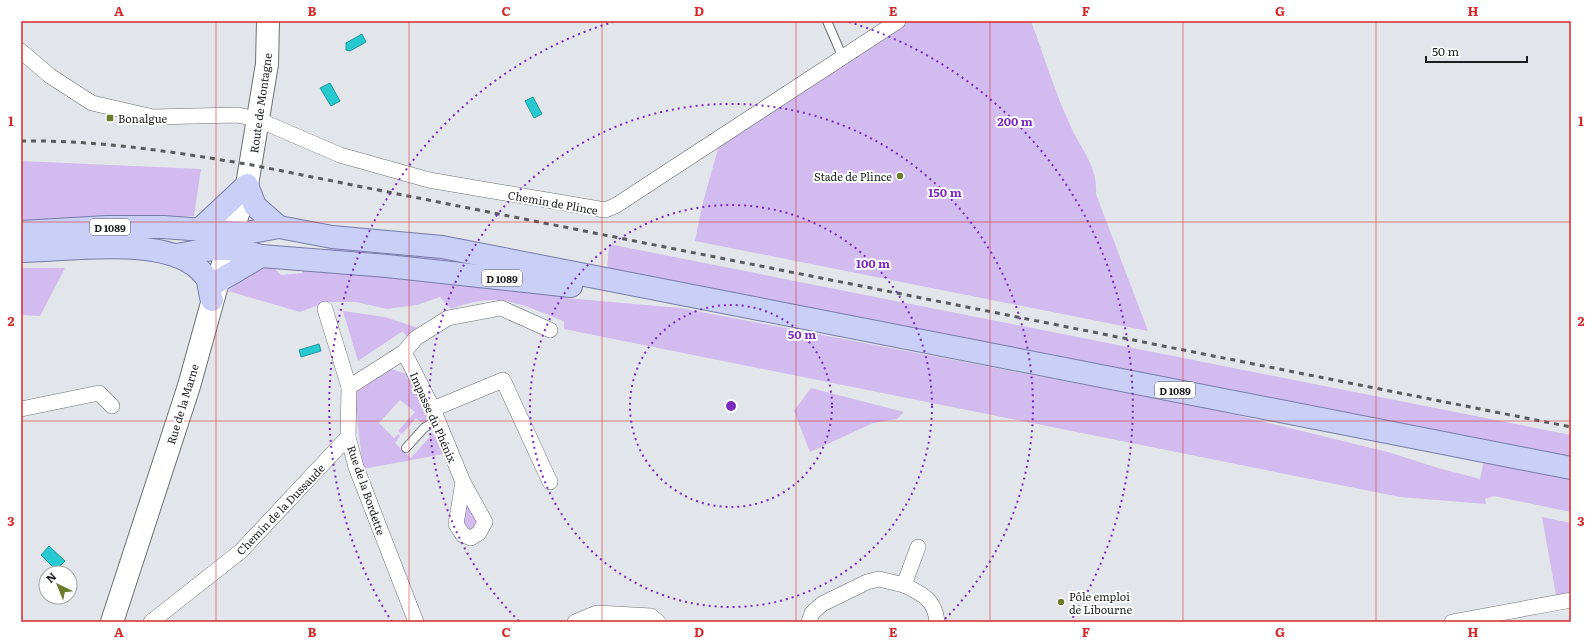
<svg xmlns="http://www.w3.org/2000/svg" width="1592" height="643" viewBox="0 0 1592 643" font-family="Literata,serif">
  <rect width="100%" height="100%" fill="#e2e6ea"/>
  <g fill="#d2bbef">
    <path d="M905,21H1031C1044,56 1055,93 1071,127C1081,150 1098,166 1096,194L1148,331L695,241L702,206L719,145Z"/>
    <path d="M21,161L201,169L194,216L21,227Z"/>
    <path d="M609,244L1571,435V461L607,272Z"/>
    <path d="M330,248L392,254L433,253L573,277L329,251Z"/>
    <path d="M308,264L567,292L566,298L680,308L1207,408L1388,452L1438,468L1480,479L1484,459L1571,476V512L1494,496L1485,499L1486,504L1400,497L564,329V321C520,304 498,290 451,309L440,297L417,305L387,309L356,302H327L300,312L228,291L236,284L252,276V270L273,267L281,275L302,273Z"/>
    <path d="M21,268H65L40,316L21,315Z"/>
    <path d="M343,311L385,317L424,330L409,341L403,331L358,361Z"/>
    <path d="M391,369L410,375L428,418L423,424L416,418L402,434L398,431L415,412L400,400L379,423L394,438L398,434L400,436L395,443L411,458L434,432L444,454L363,469L354,393Z"/>
    <path d="M811,388L904,412L897,419L873,423L810,452L794,411Z"/>
    <path d="M468,502L478,523L471,533L464,527V504Z"/>
    <path d="M1542,517L1571,523V592L1556,595Z"/>
  </g>
  <g fill="#27c9d0" stroke="#24969b">
    <path d="M362,34L366,42L350,51L346,50V43Z"/>
    <path d="M330,83L340,101L331,106L320,88Z"/>
    <path d="M533,97L542,114L534,118L525,101Z"/>
    <path d="M319,344L321,351L301,357L299,350Z"/>
    <path d="M49,546L65,561L56,570L41,555Z"/>
  </g>
  <g fill="none" stroke-linecap="round" stroke-linejoin="round">
    <defs>
      <g id="service">
        <path d="M827,21L843,58"/>
        <path d="M406,448L424,428L437,420"/>
      </g>
      <g id="minor">
        <path d="M21,51L50,76L92,103L153,117L238,115L259,120L340,155L429,180L605,210L615,206L898,21"/>
        <path d="M325,309L349,387L348,437L356,467L416,622"/>
        <path d="M404,352L433,409L463,482L485,522L479,533L471,538L463,535L456,524L463,482"/>
        <path d="M349,387L404,352L416,338L448,318L501,308L550,330"/>
        <path d="M21,409L99,393L112,406"/>
        <path d="M433,409L503,380L550,482"/>
        <path d="M918,547L904,585C922,594 935,599 937,622"/>
        <path d="M151,622L241,551L348,437"/>
        <path d="M575,622L597,613L651,616L658,622"/>
        <path d="M809,622L812,613L822,604L867,582L879,579L904,585"/>
        <path d="M1452,622L1571,600"/>
      </g>
      <path id="secondary" d="M112,622L189,386L227,249L247,185L267,64L268,21"/>
      <g id="primary">
        <path d="M199,230L247,185L255,206L279,227"/>
        <path d="M21,232L107,227H163L246,233L279,227L332,237L442,247L1571,468"/>
        <path d="M21,251C68,251 175,232 206,277C210,283 209,293 212,300"/>
        <path d="M177,255C211,248 227,246 261,256L387,266L571,286"/>
        <path d="M217,282L261,256"/>
      </g>
    </defs>
    <use href="#service" stroke="#6d7174" stroke-width="10"/>
    <use href="#minor" stroke="#6d7174" stroke-width="16"/>
    <use href="#secondary" stroke="#6d7174" stroke-width="24"/>
    <use href="#primary" stroke="#767ca8" stroke-width="24"/>
    <use href="#service" stroke="#fff" stroke-width="8"/>
    <use href="#minor" stroke="#fff" stroke-width="15"/>
    <use href="#secondary" stroke="#fff" stroke-width="22"/>
    <use href="#primary" stroke="#cacff7" stroke-width="22"/>
    <path stroke="#5a5c5e" stroke-width="3" stroke-dasharray="5 5" stroke-linecap="butt" d="M21,141C99,140 175,152 252,165L1571,427"/>
  </g>
  <path fill="none" stroke="#d62828" stroke-width="1" stroke-opacity="0.55" d="M216,21V622M409,21V622M602,21V622M796,21V622M990,21V622M1183,21V622M1376,21V622M21,222H1571M21,421H1571"/>
  <g fill="none" stroke="#7b2cbf" stroke-width="2" stroke-dasharray="2 4">
    <circle cx="731" cy="406" r="101"/>
    <circle cx="731" cy="406" r="201"/>
    <path d="M519 621A302 302 0 1 1 943 621"/>
    <path d="M392 622A402 402 0 0 1 613 22M849 22A402 402 0 0 1 1070 622"/>
  </g>
  <g fill="#6b7c2b" stroke="#fff" stroke-width="1.5">
    <rect x="106" y="114" width="8" height="8" rx="2"/>
    <circle cx="900" cy="176" r="4"/>
    <circle cx="1061" cy="602" r="4"/>
  </g>
  <g text-anchor="middle" dominant-baseline="central" stroke-width="4" stroke-linejoin="round" paint-order="stroke">
    <g fill="#fff" stroke="#616262" stroke-width="1">
      <rect x="90" y="219" width="40" height="16" rx="3"/>
      <rect x="482" y="270" width="40" height="16" rx="3"/>
      <rect x="1155" y="382" width="40" height="16" rx="3"/>
    </g>
    <g font-size="10" font-weight="bold" fill="#1d1e1f">
      <text x="110" y="227">D 1089</text>
      <text x="502" y="278">D 1089</text>
      <text x="1175" y="390">D 1089</text>
    </g>
    <g font-size="11" fill="#1d1e1f" stroke="#fff">
      <text transform="translate(260 103) rotate(-82)">Route de Montagne</text>
      <text transform="translate(553 202) rotate(10)">Chemin de Plince</text>
      <text transform="translate(182 404) rotate(-73)">Rue de la Marne</text>
      <text transform="translate(434 417) rotate(66)">Impasse du Phénix</text>
      <text transform="translate(367 490) rotate(71)">Rue de la Bordette</text>
      <text transform="translate(280 509) rotate(-46)">Chemin de la Dussaude</text>
    </g>
    <g font-size="11" fill="#1d1e1f" stroke="#fff" text-anchor="start">
      <text x="118" y="118">Bonalgue</text>
      <text x="892" y="176" text-anchor="end">Stade de Plince</text>
      <text x="1069" y="596">Pôle emploi<tspan x="1069" dy="13">de Libourne</tspan></text>
    </g>
  </g>
  <circle cx="731" cy="406" r="6" fill="#7b2cbf" stroke="#fff" stroke-width="2"/>
  <g font-size="12" text-anchor="middle" font-weight="bold" fill="#7b2cbf" stroke="#fff" stroke-width="4" stroke-linejoin="round" paint-order="stroke">
    <text x="1015" y="126">200 m</text>
    <text x="945" y="197">150 m</text>
    <text x="873" y="268">100 m</text>
    <text x="802" y="339">50 m</text>
  </g>
  <rect width="1592" height="643" fill="none" stroke="#ffffff" stroke-width="44"/>
  <g transform="translate(58 585) rotate(317)"><circle r="19" fill="#ffffff" stroke="#a5a5a5"/>
  <path d="M0-3L7 15L0 10L-7 15Z" fill="#6b7c2b"/>
  <text y="-6" font-size="11" font-weight="bold" text-anchor="middle" fill="#1d1e1f">N</text>
  </g>
  <path d="M1426 56v6h101v-6" fill="none" stroke="#1d1e1f" stroke-width="2"/>
  <text x="1432" y="56" font-size="12" fill="#1d1e1f" stroke="#ffffff" stroke-width="3" paint-order="stroke">50 m</text>
  <rect x="22" y="22" width="1548" height="599" fill="none" stroke="#d62828" stroke-width="1.5"/>
  <g font-size="13" text-anchor="middle" font-weight="bold" fill="#d62828">
    <text x="119" y="16">A</text>
    <text x="312" y="16">B</text>
    <text x="506" y="16">C</text>
    <text x="699" y="16">D</text>
    <text x="893" y="16">E</text>
    <text x="1086" y="16">F</text>
    <text x="1280" y="16">G</text>
    <text x="1473" y="16">H</text>
    <text x="11" y="126">1</text>
    <text x="1581" y="126">1</text>
    <text x="11" y="326">2</text>
    <text x="1581" y="326">2</text>
    <text x="11" y="526">3</text>
    <text x="1581" y="526">3</text>
    <text x="119" y="637">A</text>
    <text x="312" y="637">B</text>
    <text x="506" y="637">C</text>
    <text x="699" y="637">D</text>
    <text x="893" y="637">E</text>
    <text x="1086" y="637">F</text>
    <text x="1280" y="637">G</text>
    <text x="1473" y="637">H</text>
  </g>
</svg>
